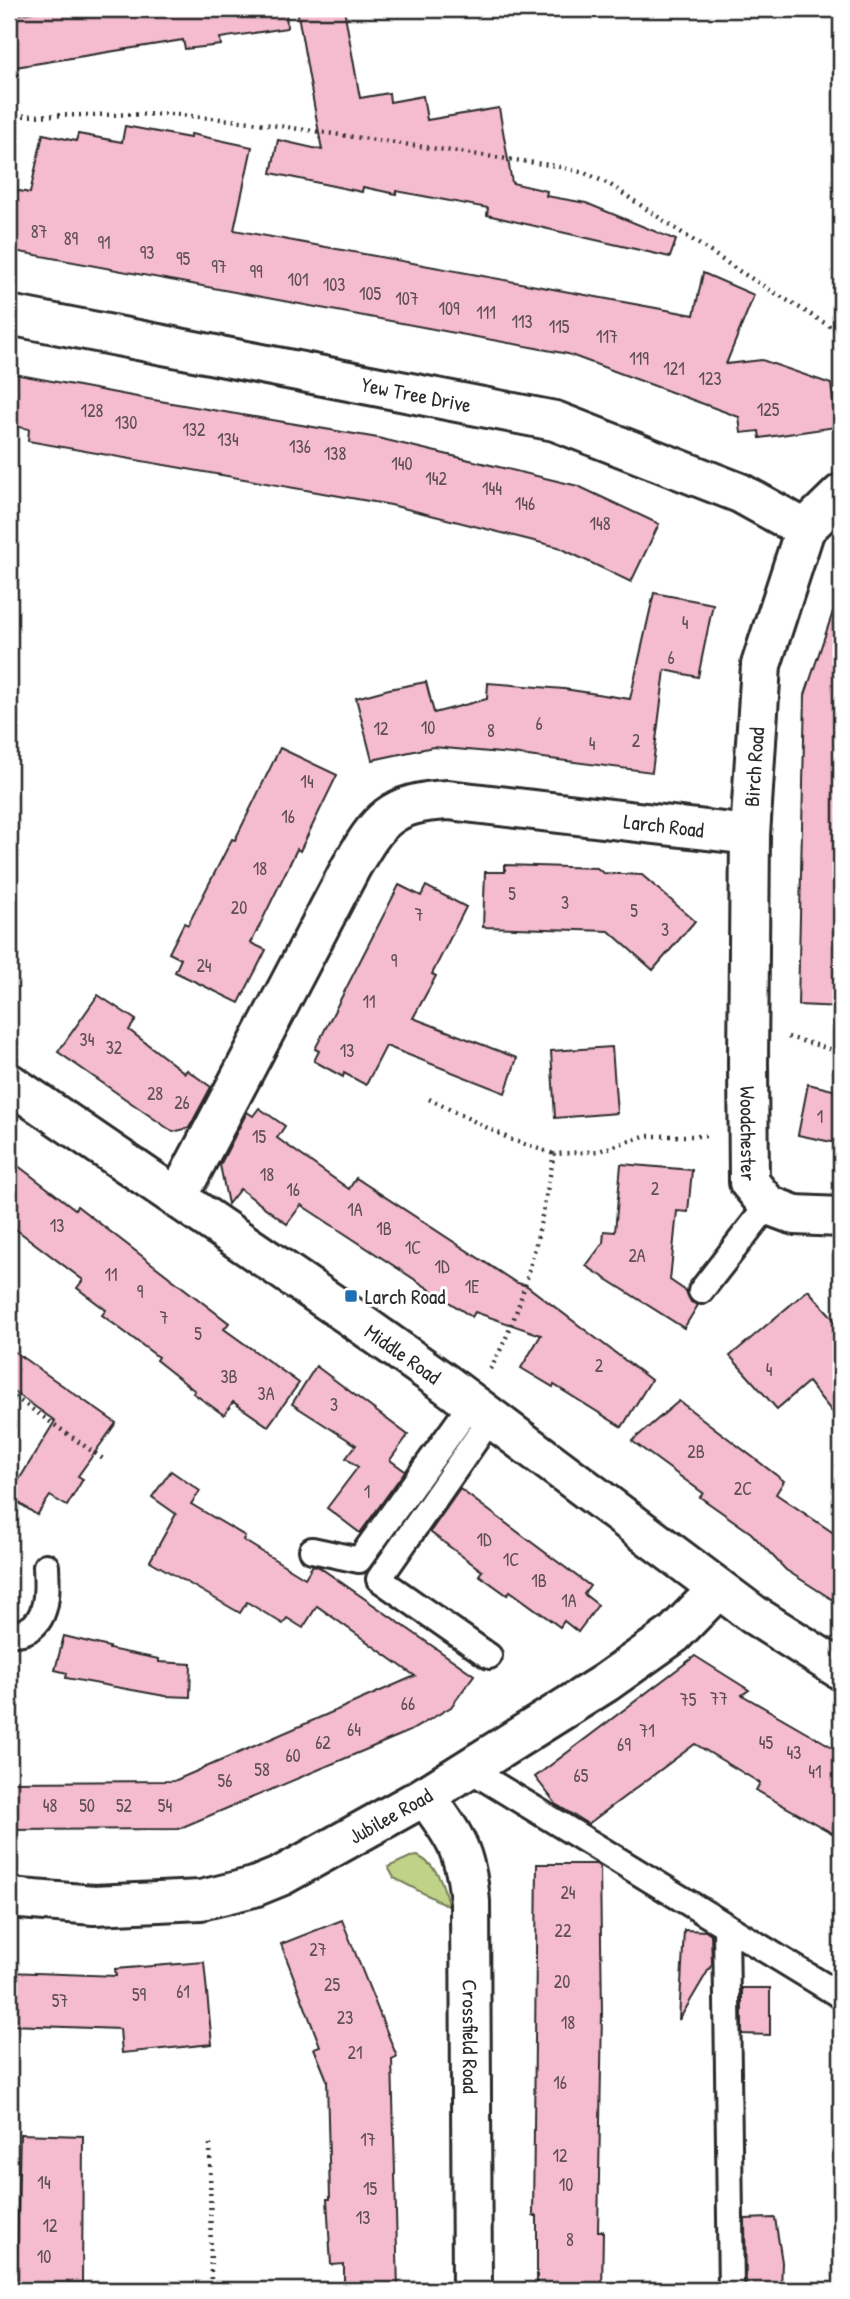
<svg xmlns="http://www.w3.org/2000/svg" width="850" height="2299" viewBox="0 0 850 2299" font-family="'Patrick Hand',sans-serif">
  <rect width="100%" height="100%" fill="#fff"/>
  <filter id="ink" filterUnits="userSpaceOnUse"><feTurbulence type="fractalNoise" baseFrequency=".0143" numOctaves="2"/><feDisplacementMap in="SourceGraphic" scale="14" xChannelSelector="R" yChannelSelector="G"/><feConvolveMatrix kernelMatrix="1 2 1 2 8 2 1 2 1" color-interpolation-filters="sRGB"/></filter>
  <g filter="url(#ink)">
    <path fill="#bfd288" stroke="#757e5a" stroke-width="2" d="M418,1856C439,1867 444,1885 448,1906L394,1878L388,1867L410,1857Z"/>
    <g fill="#f5bccf" stroke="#2b2b2b" stroke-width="2">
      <path d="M53,9H286L287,28L220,38L221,45L185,49L183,40L9,68V16Z"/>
      <path d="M297,9H344L360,98L389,93L390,102L423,96L427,120L499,108L512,183L547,191L546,196L586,203L676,240L670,257L487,215L488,208L396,191V194L363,187L362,192L271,173L278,140L322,150Z"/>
      <path d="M125,126L190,138L191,134L252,147L234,230L694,315L703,273L754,295L726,364L762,360L831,384L836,427L760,438L759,431L741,433L739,417L568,354L9,250V189L30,193L43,134L76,141L78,134L122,142Z"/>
      <path d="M9,373L148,399L378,438L578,486L659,524L631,582L558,547L391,505L28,441L29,429L9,425Z"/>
      <path d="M654,593L713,604L698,677L665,670L652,772L512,754L433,747L372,760L356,698L389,689L426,682L434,713L487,699L488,683L564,689L630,699Z"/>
      <path d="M835,606L841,607V1007L798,1005L805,695Z"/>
      <path d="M280,748L337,775L300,851L297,849L251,943L266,950L239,1003L175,972L181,959L169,953L184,923L188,925L232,839L235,840Z"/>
      <path d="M505,865L597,868L603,873L642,875L695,921L653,970L609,931L483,927L485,872H505Z"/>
      <path d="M399,885L421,896L426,886L466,907L432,974L436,976L413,1018L517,1058L505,1093L386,1046L366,1085L344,1073L343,1077L314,1061L319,1051L315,1049Z"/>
      <path d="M98,995L136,1020L129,1030L185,1073L187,1070L211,1087L189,1128L173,1132L58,1052Z"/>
      <path d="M612,1047L617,1113L555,1118L551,1051Z"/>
      <path d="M808,1084L841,1092V1144L798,1135Z"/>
      <path d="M259,1108L285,1126L277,1138L349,1189L356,1178L515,1282L527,1286L651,1380L622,1427L554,1385L553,1387L521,1368L541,1335L475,1312L472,1317L301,1205L287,1224L240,1189L228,1204L220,1165L247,1112L253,1116Z"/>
      <path d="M9,1159L75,1209L77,1206L229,1323L224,1329L299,1383L268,1426L233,1402L224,1415L193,1393L195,1391L156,1360L158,1357L102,1315L106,1310L77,1288L83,1280L9,1224Z"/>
      <path d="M621,1164L692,1170L688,1212L677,1211L670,1280L686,1291L691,1302L698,1305L684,1328L586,1266L603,1243L604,1231L615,1232Z"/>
      <path d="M808,1290L841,1327V1423L808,1382L777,1409L730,1356Z"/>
      <path d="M9,1348L116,1423L78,1476L83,1479L67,1506L50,1496L37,1515L9,1496L55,1421L9,1388Z"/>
      <path d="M316,1366L408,1435L390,1460L405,1471L360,1533L327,1508L358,1467L346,1458L356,1445L292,1404Z"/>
      <path d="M679,1401L784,1481L776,1494L841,1538V1605L786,1570L751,1533L700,1497L703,1493L632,1441Z"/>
      <path d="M171,1471L200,1491L191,1504L245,1536L243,1540L305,1578L313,1565L319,1567L474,1675L451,1707L410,1731L178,1829L9,1830V1782L174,1781L415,1676L317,1606L303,1628L287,1618L283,1624L247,1602L240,1613L150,1561L176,1514L152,1497Z"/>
      <path d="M460,1489L590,1586L584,1594L598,1605L578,1632L564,1621L560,1627L510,1591L507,1595L479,1575L482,1571L430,1532Z"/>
      <path d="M64,1636L109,1647V1649L159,1659V1662L191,1664L190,1697L165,1696L66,1678L67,1673L55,1670Z"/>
      <path d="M695,1656L749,1690L742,1695L841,1752V1838L756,1790L760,1783L695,1744L588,1824L557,1805L535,1777Z"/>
      <path d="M537,1864H596L600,1867L602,2013L598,2231H603L602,2290H537V2216H533Z"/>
      <path d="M342,1920L397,2057L392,2059L398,2290H344V2264L331,2265L327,2199H330L327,2080L314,2048L320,2046L281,1944Z"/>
      <path d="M684,1930L707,1931L711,1934L712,1964L679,2020Z"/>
      <path d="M204,1962L212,2044L122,2053L120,2029L10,2025L9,1972L116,1976L115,1969Z"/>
      <path d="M742,1988H770V2035L742,2034Z"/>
      <path d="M20,2134L83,2136L82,2283H16Z"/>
      <path d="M775,2218L782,2262L781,2290H746L745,2219Z"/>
    </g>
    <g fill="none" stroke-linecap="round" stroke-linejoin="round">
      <defs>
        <g id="lane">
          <path d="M701,1291L768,1205"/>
          <path d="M312,1550L359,1560L472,1403"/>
          <path d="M9,1634C14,1633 21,1633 25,1631C50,1621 47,1586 46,1566"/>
          <path d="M489,1656L379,1579L491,1418"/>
          <path d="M469,1769L841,1996"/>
          <path d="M726,1926L731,2290"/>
        </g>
        <g id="street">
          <path id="s1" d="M9,315L555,421L740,493L805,529"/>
          <path id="s2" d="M841,494L805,529L761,665L750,835L748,1063L749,1182L768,1205L795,1215L841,1217"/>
          <path id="s3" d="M9,1083L350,1316L446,1384L754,1615L841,1670"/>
          <path id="s4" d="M178,1197L351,867C379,819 390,803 448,800L750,835"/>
          <path id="s5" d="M425,1796C454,1835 466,1851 470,1902L472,2290"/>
          <path id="s6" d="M9,1898L94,1905L201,1900L254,1887L281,1876L425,1796L605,1683L674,1634L718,1589"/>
        </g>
      </defs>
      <use href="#lane" stroke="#2b2b2b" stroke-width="30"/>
      <use href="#street" stroke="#2b2b2b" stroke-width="44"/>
      <g stroke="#2b2b2b" stroke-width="4.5" stroke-dasharray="2 5" stroke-linecap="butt">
        <path d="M9,116L170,114L251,122L556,166L585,173L609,184L739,271L841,333"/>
        <path d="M788,1037L841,1052"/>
        <path d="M429,1099L512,1140L554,1154"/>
        <path d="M490,1369C526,1309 541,1223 554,1154L599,1151L644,1136H709"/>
        <path d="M9,1393L106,1461"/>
        <path d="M210,2144L211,2290"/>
      </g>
      <use href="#lane" stroke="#fff" stroke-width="24"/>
      <use href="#street" stroke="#fff" stroke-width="38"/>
    </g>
  </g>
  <rect fill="#1f6fb2" stroke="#fff" stroke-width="2.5" x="344" y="1289" width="14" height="14" rx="3.5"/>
  <g text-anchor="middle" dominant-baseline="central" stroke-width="6" stroke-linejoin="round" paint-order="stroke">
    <g font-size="18" fill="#5e4f54">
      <text x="39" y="231">87</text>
      <text x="71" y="238">89</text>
      <text x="104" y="242">91</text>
      <text x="147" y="252">93</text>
      <text x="183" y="258">95</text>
      <text x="219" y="266">97</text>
      <text x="256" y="271">99</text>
      <text x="298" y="279">101</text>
      <text x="334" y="284">103</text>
      <text x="370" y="293">105</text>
      <text x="407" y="298">107</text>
      <text x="449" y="308">109</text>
      <text x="486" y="312">111</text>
      <text x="522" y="321">113</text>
      <text x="559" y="326">115</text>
      <text x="607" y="336">117</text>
      <text x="639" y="358">119</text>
      <text x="674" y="368">121</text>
      <text x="710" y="378">123</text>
      <text x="768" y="409">125</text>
      <text x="92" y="410">128</text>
      <text x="126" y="422">130</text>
      <text x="194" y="429">132</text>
      <text x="228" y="439">134</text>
      <text x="300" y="446">136</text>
      <text x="335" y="453">138</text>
      <text x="402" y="463">140</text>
      <text x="436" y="478">142</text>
      <text x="492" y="488">144</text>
      <text x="525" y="503">146</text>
      <text x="600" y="523">148</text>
      <text x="685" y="622">4</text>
      <text x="671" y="657">6</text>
      <text x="539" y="723">6</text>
      <text x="428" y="727">10</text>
      <text x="381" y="728">12</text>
      <text x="491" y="730">8</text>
      <text x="636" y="740">2</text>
      <text x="592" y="743">4</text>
      <text x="307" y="781">14</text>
      <text x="288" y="816">16</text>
      <text x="260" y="868">18</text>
      <text x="512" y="893">5</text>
      <text x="565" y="902">3</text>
      <text x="239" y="907">20</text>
      <text x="634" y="910">5</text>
      <text x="419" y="914">7</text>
      <text x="665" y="929">3</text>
      <text x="394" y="960">9</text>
      <text x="204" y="965">24</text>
      <text x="369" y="1001">11</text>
      <text x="87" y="1039">34</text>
      <text x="114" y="1047">32</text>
      <text x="347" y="1050">13</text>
      <text x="155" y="1093">28</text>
      <text x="182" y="1102">26</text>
      <text x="820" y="1116">1</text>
      <text x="259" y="1136">15</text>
      <text x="267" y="1174">18</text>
      <text x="655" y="1188">2</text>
      <text x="293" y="1189">16</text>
      <text x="355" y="1209">1A</text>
      <text x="57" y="1225">13</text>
      <text x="384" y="1228">1B</text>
      <text x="413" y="1247">1C</text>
      <text x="637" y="1255">2A</text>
      <text x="442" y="1266">1D</text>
      <text x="111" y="1274">11</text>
      <text x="472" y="1286">1E</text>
      <text x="140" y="1291">9</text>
      <text x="164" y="1317">7</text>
      <text x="198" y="1333">5</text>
      <text x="599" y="1365">2</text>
      <text x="769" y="1369">4</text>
      <text x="229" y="1376">3B</text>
      <text x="266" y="1393">3A</text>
      <text x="334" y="1404">3</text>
      <text x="696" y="1451">2B</text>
      <text x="743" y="1488">2C</text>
      <text x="367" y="1491">1</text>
      <text x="484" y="1539">1D</text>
      <text x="511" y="1559">1C</text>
      <text x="539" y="1580">1B</text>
      <text x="569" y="1600">1A</text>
      <text x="719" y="1698">77</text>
      <text x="688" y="1699">75</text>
      <text x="408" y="1703">66</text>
      <text x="354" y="1729">64</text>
      <text x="647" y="1730">71</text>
      <text x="323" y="1742">62</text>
      <text x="766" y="1742">45</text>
      <text x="624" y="1744">69</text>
      <text x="794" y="1752">43</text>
      <text x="293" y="1755">60</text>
      <text x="262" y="1769">58</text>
      <text x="815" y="1771">41</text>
      <text x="581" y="1775">65</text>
      <text x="225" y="1780">56</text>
      <text x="50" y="1805">48</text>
      <text x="87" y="1805">50</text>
      <text x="124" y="1805">52</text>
      <text x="165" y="1805">54</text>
      <text x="568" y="1892">24</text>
      <text x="563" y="1930">22</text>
      <text x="318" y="1949">27</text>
      <text x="562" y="1981">20</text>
      <text x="332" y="1984">25</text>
      <text x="183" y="1991">61</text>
      <text x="139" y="1994">59</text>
      <text x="60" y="2000">57</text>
      <text x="345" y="2017">23</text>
      <text x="568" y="2022">18</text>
      <text x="355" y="2052">21</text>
      <text x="560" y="2082">16</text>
      <text x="368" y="2139">17</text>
      <text x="560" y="2155">12</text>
      <text x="44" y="2182">14</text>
      <text x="566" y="2184">10</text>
      <text x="370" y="2188">15</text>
      <text x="363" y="2217">13</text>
      <text x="50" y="2225">12</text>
      <text x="570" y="2239">8</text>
      <text x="44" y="2256">10</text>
    </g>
    <g font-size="21" fill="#2b2b2b" stroke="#fff">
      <text stroke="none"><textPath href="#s1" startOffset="415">Yew Tree Drive</textPath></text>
      <text transform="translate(754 767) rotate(-86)">Birch Road</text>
      <text stroke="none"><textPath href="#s4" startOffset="716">Larch Road</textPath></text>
      <text stroke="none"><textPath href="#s2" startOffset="662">Woodchester</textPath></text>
      <text stroke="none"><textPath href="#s3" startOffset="478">Middle Road</textPath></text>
      <text stroke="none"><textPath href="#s6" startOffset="401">Jubilee Road</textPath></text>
      <text stroke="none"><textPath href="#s5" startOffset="252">Crossfield Road</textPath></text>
    </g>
    <g font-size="21" fill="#2b2b2b" stroke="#fff" text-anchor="start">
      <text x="365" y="1296">Larch Road</text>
    </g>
  </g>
  <rect width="850" height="2299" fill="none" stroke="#fff" stroke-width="35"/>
  <rect x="18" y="18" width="815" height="2264" fill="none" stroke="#2b2b2b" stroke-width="2.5" filter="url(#ink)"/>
</svg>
